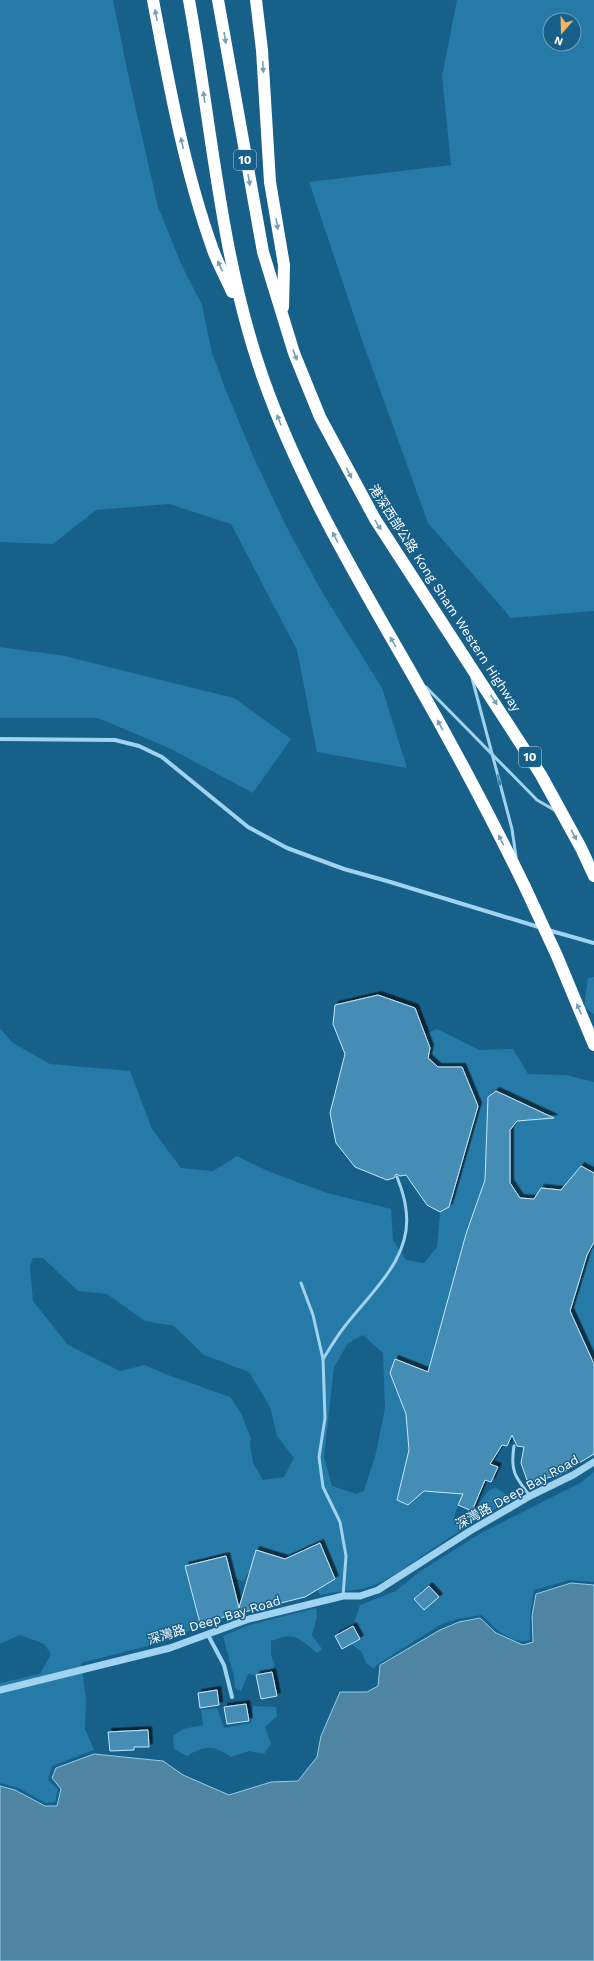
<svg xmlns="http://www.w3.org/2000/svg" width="594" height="1961" viewBox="0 0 594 1961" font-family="'Work Sans','Noto Sans SC',sans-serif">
  <defs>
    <filter id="shadow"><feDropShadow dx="3.5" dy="-3.5" stdDeviation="0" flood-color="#0009"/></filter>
  </defs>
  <rect width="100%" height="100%" fill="#16608a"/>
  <g fill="#267aa7" fill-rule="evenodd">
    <path d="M0,0H113L128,74L158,207L182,266L202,305L212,353L225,388L254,458L286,526L322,592L382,688L407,768L317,752L297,650L231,524L169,504L96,510L53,544L0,542Z"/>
    <path d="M457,0H594V611L511,618L428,523L361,337L309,182L451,165L442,76ZM550,20H574V44H550Z"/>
    <path d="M0,647L65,656L234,698L291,739L253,793L169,748L98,718H0Z"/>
    <path d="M594,977V1014L584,1007L588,978Z"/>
    <path d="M0,1029L13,1043L50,1064L130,1071L152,1129L181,1168L213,1171L237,1156L270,1172L327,1193L391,1209L393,1240L406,1260L424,1263L437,1247L440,1212L449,1207L462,1067H438L428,1058L430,1048L425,1034L437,1029L479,1050L513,1049L528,1074L566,1075L594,1082V1173L581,1166L561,1190L542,1188L534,1199L520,1198L510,1183V1130L517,1121L540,1119L541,1112L496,1091L488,1097L485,1180L466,1234L428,1372L395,1359L390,1373L406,1414L409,1450L397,1500L408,1505L424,1491L463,1494L454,1516L457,1520L472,1515L487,1492L495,1487L507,1495L506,1503C479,1518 454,1535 428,1552C412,1563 395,1576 377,1584C359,1592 339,1590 320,1595L317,1590L335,1579L320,1543L285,1559L250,1570L243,1582L230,1575L225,1556L185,1566L200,1623L181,1636L152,1645L81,1663L86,1699L85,1729L94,1750L52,1766L48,1780L58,1789L55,1802L46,1803L19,1788L0,1783V1683L40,1674L51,1654L44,1644L20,1635L0,1644ZM33,1258H43L78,1291L107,1294L145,1321L174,1326L204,1355L249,1372L270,1407L277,1436L294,1458L284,1477L263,1480L253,1463L250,1445L251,1439L241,1413L230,1397L168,1375L145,1365L120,1371L68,1345L33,1301L30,1266ZM363,1335L383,1353L385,1408L376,1453L364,1491L356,1494L332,1486L324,1457L334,1367L348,1343Z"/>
    <path d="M594,1242V1364L570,1311L587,1255Z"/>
    <path d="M594,1472V1582L570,1580L534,1590L530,1615V1640C511,1645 494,1628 482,1615L457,1619L440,1625L378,1664L374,1669L366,1663L362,1652L351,1644L360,1639L353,1626L360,1605L396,1591L419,1572L481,1533L580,1483Z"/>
    <path d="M316,1608L317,1617L312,1635L322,1649L317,1653C297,1637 296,1632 271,1641V1655L275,1665L272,1672L255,1675L248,1674L241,1691L235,1688L234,1676L223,1636L249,1625Z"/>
    <path d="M253,1706L276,1707L277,1716L265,1727L271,1744L264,1754L249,1751L231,1757C212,1745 206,1745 187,1756L174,1749L173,1736L183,1729L203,1725L201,1710L217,1708L224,1728L251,1723Z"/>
  </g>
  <path fill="#4f85a2" stroke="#91d1f1" d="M571,1583L594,1585V1961H0V1786L15,1790L45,1806H57L61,1789L52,1778L56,1768L94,1754L163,1761L183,1775L229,1795L271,1782L298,1781L317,1757L321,1736L340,1692H367L378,1686L380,1665L440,1630L459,1622L480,1618L496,1633L523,1645L533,1642L532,1616L536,1594Z"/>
  <g fill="#448db5" stroke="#c5e8fb" filter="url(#shadow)">
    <path d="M378,995L415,1008L430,1048L428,1058L438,1067H462L478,1106L449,1207L440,1212L427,1205L406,1175L400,1176L396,1174L394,1178L387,1180L355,1167L336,1143L330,1113L345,1054L333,1024L335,1005Z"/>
    <path d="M496,1091L554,1118L517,1121L510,1130V1183L520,1198L534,1199L541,1188L561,1190L581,1166L594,1173V1242L587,1255L570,1311L594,1364V1454L559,1475L536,1481L527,1480L521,1463L524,1447L517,1446L512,1435L507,1446L502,1445L490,1464L498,1467L491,1482L485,1480L472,1511L458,1505L463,1494L424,1491L408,1505L397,1500L409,1450L406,1414L390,1373L395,1359L428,1372L466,1234L485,1180L488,1097Z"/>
    <path d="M320,1543L335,1579L305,1597L200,1623L185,1566L226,1556L239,1608L256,1550L285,1559Z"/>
    <path d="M429,1586L439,1597L424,1610L414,1599Z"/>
    <path d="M353,1626L360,1639L342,1649L335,1636Z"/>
    <path d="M272,1672L277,1696L261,1699L256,1675Z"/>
    <path d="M217,1690L219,1705L200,1708L198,1693Z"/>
    <path d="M246,1704L249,1721L227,1724L224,1707Z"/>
    <path d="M148,1730L149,1747H134V1750L110,1751L108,1732Z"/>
  </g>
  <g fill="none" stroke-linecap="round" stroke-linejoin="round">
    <g stroke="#9fd3ef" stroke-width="3">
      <path d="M472,678L512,829L516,857"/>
      <path d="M426,687L537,800L556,811"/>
      <path d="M301,1283L313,1315L323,1359L325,1418L319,1457L323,1487L340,1522L346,1556L343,1596"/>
      <path d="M323,1359C330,1348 337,1336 345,1326C371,1292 413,1258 406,1210C405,1199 401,1187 397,1177"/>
      <path d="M514,1446C510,1471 515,1477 530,1496"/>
    </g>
    <g stroke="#9fd3ef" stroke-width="4">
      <path d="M0,739L115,740L139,746L162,757L248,827L287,848L344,869L387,881L542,928"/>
      <path d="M548,930L594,943"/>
      <path d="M208,1635L224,1665L232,1697"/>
    </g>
    <path stroke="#9fd3ef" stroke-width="7" d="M0,1690L170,1648L249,1619L343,1596H360L378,1590L470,1531L530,1496L573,1475L594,1462"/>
    <g stroke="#fff" stroke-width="12">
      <path d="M153,0C169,84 184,169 213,250C218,264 226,278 232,292"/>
      <path d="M189,0C212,127 220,255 263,378C300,483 357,578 412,674C452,744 490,815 525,887"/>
      <path d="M218,0L263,252L294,353L320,417L375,519L541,775L581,848L594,876"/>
      <path d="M256,0L262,50L270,182L284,265L283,307"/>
    </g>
    <path stroke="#fff" stroke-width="12" d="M525,887L557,956L594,1045"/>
  </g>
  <defs><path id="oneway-solid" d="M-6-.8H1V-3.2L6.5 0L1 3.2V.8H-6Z"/></defs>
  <g fill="#73a0b9">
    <use href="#oneway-solid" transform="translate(156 15) rotate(-101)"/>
    <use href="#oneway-solid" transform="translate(225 38) rotate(80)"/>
    <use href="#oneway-solid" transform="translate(263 67) rotate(87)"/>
    <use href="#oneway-solid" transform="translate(204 97) rotate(-98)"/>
    <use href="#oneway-solid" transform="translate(182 143) rotate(-103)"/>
    <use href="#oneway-solid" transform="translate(249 180) rotate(80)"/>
    <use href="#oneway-solid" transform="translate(277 224) rotate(81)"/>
    <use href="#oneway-solid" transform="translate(220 266) rotate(-115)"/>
    <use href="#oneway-solid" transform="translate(295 355) rotate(69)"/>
    <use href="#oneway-solid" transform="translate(279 420) rotate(-112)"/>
    <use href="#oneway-solid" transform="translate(349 473) rotate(62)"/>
    <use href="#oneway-solid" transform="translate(378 525) rotate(58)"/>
    <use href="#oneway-solid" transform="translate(335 537) rotate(-118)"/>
    <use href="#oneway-solid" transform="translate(393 642) rotate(-120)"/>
    <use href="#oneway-solid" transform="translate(494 700) rotate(57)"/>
    <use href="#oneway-solid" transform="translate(440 725) rotate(-119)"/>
    <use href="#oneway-solid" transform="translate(574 835) rotate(62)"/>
    <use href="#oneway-solid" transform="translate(501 840) rotate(-117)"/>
    <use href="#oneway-solid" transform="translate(579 1009) rotate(-113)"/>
  </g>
  <use fill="#3f82a8" href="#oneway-solid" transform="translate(499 780) rotate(75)"/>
  <g text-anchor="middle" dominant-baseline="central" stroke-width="3" stroke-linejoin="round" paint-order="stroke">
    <g fill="#16608a" stroke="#b9cfdc" stroke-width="1">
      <rect x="234" y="150" width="22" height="20" rx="3"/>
      <rect x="519" y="747" width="22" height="20" rx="3"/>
    </g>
    <g font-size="12" font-weight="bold" fill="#fff">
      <text x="245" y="160">10</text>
      <text x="530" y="757">10</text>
    </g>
    <g font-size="13" fill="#fff" stroke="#16608a">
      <text transform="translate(445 598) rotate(57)">港深西部公路 Kong Sham Western Highway</text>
      <text transform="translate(517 1492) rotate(-29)">深灣路 Deep Bay Road</text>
      <text transform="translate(214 1620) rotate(-17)">深灣路 Deep Bay Road</text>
    </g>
  </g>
  <g transform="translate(562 32) rotate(200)"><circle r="19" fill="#16608a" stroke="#73a0b9"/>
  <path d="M0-3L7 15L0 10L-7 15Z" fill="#ffb05c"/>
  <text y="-6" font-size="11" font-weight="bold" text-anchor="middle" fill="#ffffff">N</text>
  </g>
</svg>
